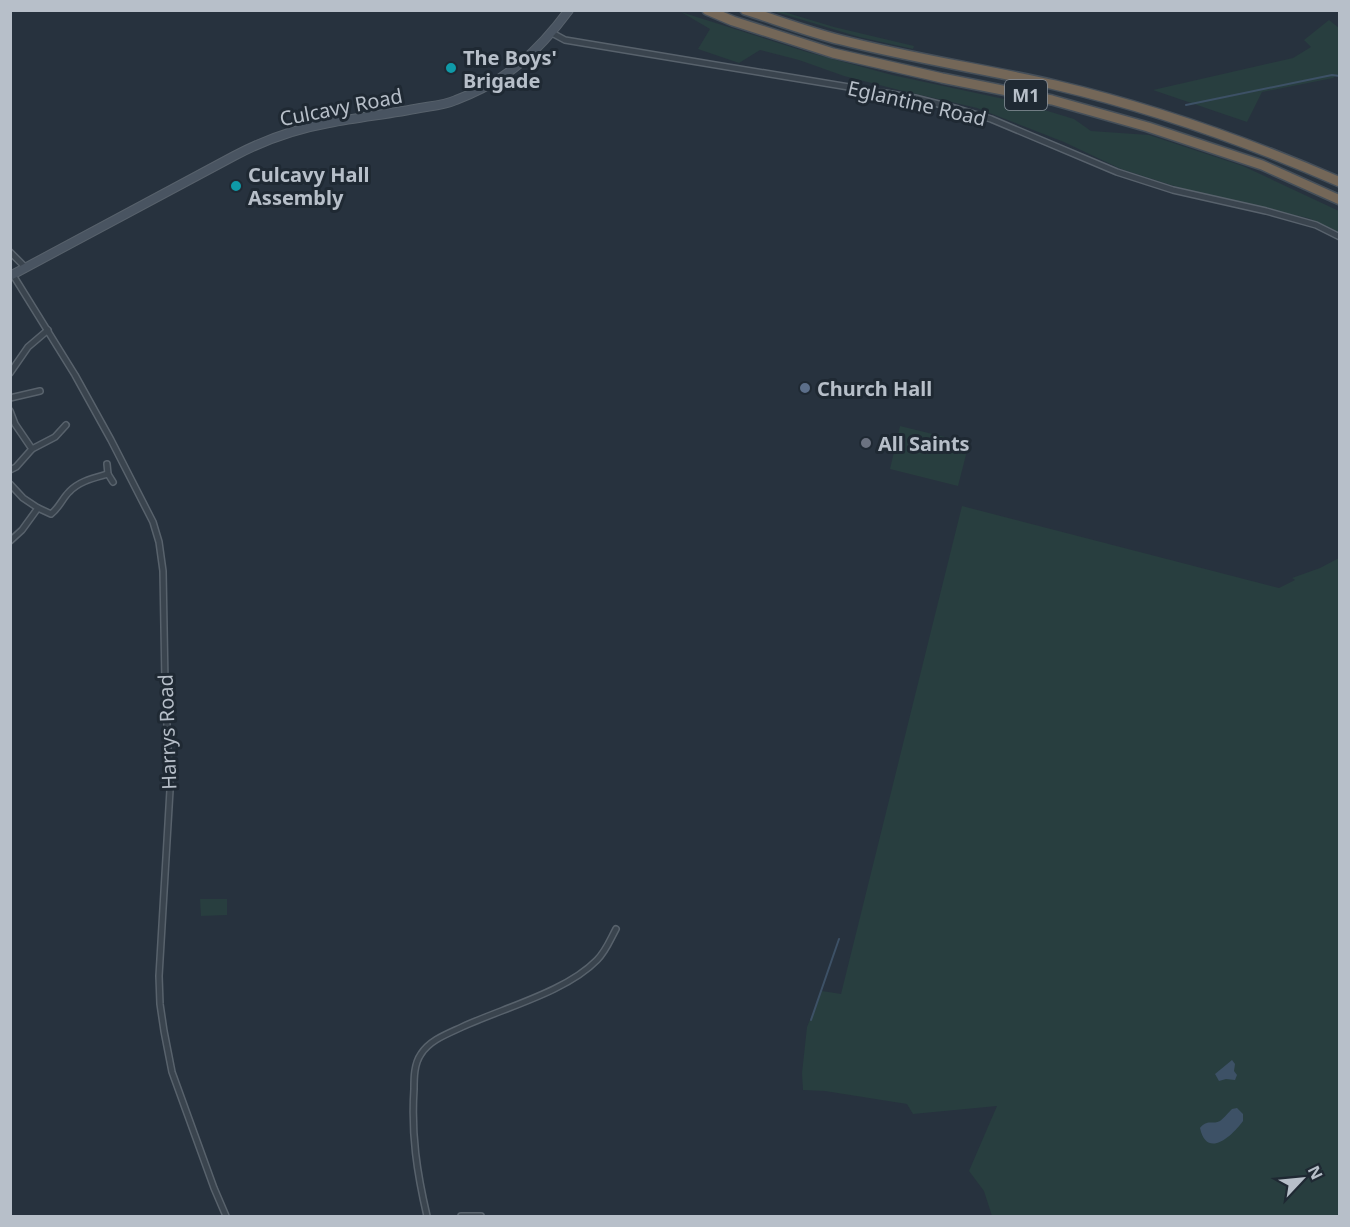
<svg xmlns="http://www.w3.org/2000/svg" width="1350" height="1227" viewBox="0 0 1350 1227" font-family="'Noto Sans',sans-serif">
  <rect width="100%" height="100%" fill="#27323e"/>
  <g fill="#283e3f">
    <path d="M773,11H781L834,27L914,46L913,49L859,37Z"/>
    <path d="M681,12L807,52L892,75L1018,102L1074,119L1091,131L1149,135L1243,166L1339,211V232L1308,218L1220,199L1171,185L1121,169L1064,142L977,108L899,90L844,76L799,60L760,50L739,63L698,49L710,29Z"/>
    <path d="M1329,20L1339,28V74L1333,78L1262,92L1247,122L1153,90L1293,58L1311,47L1304,40Z"/>
    <path d="M900,426L969,443L958,486L890,469Z"/>
    <path d="M962,506L1279,588L1295,580L1292,578L1320,568L1339,558V1216H992L984,1191L969,1171L997,1106L913,1114L907,1104L825,1091L803,1090L802,1073L807,1027L822,991L841,994Z"/>
    <path d="M200,899H227V915L201,916Z"/>
  </g>
  <g fill="#3d5166">
    <path d="M1232,1060L1235,1064L1234,1071L1237,1075L1235,1080L1226,1079L1219,1081L1215,1074Z"/>
    <path d="M1237,1108L1243,1114V1121C1233,1135 1207,1160 1200,1128C1208,1119 1211,1125 1220,1121C1224,1118 1229,1112 1232,1109Z"/>
  </g>
  <g fill="none" stroke-linecap="round" stroke-linejoin="round">
    <g stroke="#3d5166" stroke-width="2">
      <path d="M1186,105L1332,75L1340,76"/>
      <path d="M811,1020L839,939"/>
    </g>
    <defs>
      <g id="street">
        <path d="M552,33L565,40L583,43L915,98L958,109L991,119L1117,172L1173,190L1266,211L1316,225L1340,237"/>
        <path d="M10,252L23,265L24,269"/>
        <path d="M13,275L75,375L111,440L153,522L159,542L163,571L165,683L170,790L159,976L160,1004L164,1031L172,1072L214,1188L226,1216"/>
        <path d="M10,373L28,347L48,330"/>
        <path d="M10,398L40,391"/>
        <path d="M10,411L15,424L32,449L16,467L10,470"/>
        <path d="M32,449L55,437L66,425"/>
        <path d="M107,464L108,474L113,482"/>
        <path d="M10,484L23,498L38,508L22,530L10,541"/>
        <path d="M38,508L51,514C59,508 62,499 69,492C79,481 94,478 108,474"/>
        <path d="M427,1216C417,1173 411,1134 414,1089C414,1078 414,1064 421,1054C430,1040 447,1034 462,1027C503,1008 566,992 597,960C606,951 610,940 616,929"/>
        <path d="M461,1216H481"/>
      </g>
      <path id="secondary" d="M10,276L234,156C264,140 295,129 329,123C359,117 390,114 420,108C432,106 445,105 456,100C505,82 538,52 569,10"/>
      <g id="highway">
        <path d="M707,10L733,21L833,53L942,78L1052,100L1148,127L1262,165L1340,200"/>
        <path d="M745,10C777,20 808,32 841,40C911,58 984,69 1055,85C1153,108 1248,142 1340,182"/>
      </g>
    </defs>
    <use href="#street" stroke="#58626c" stroke-width="8"/>
    <use href="#secondary" stroke="#58626c" stroke-width="10"/>
    <use href="#highway" stroke="#454f59" stroke-width="12"/>
    <use href="#street" stroke="#3a444e" stroke-width="5"/>
    <use href="#secondary" stroke="#495461" stroke-width="8"/>
    <use href="#highway" stroke="#746758" stroke-width="9"/>
  </g>
  <g fill="#0f9aa8" stroke="#1f2933" stroke-width="2">
    <circle cx="451" cy="68" r="6"/>
    <circle cx="236" cy="186" r="6"/>
  </g>
  <circle fill="#5c6f8a" stroke="#1f2933" stroke-width="2" cx="805" cy="388" r="6"/>
  <circle fill="#6b7280" stroke="#1f2933" stroke-width="2" cx="866" cy="443" r="6"/>
  <g text-anchor="middle" dominant-baseline="central" stroke-width="6" stroke-linejoin="round" paint-order="stroke">
    <rect fill="#1f2933" stroke="#89929c" stroke-width="1.5" x="1005" y="80" width="42" height="30" rx="4.5"/>
    <g font-size="18" font-weight="bold" fill="#b7bfc9">
      <text x="1026" y="95">M1</text>
    </g>
    <g font-size="20" font-weight="bold" fill="#b7bfc9" stroke="#1f2933" text-anchor="start">
      <text x="463" y="57">The Boys'<tspan x="463" dy="23">Brigade</tspan></text>
      <text x="248" y="174">Culcavy Hall<tspan x="248" dy="23">Assembly</tspan></text>
      <text x="817" y="388">Church Hall</text>
      <text x="878" y="443">All Saints</text>
    </g>
    <g font-size="20" fill="#b7bfc9" stroke="#1f2933">
      <text transform="translate(917 103) rotate(13)">Eglantine Road</text>
      <text transform="translate(341 107) rotate(-11)">Culcavy Road</text>
      <text transform="translate(167 732) rotate(-92)">Harrys Road</text>
    </g>
  </g>
  <rect width="1350" height="1227" fill="none" stroke="#b7bfc9" stroke-width="24"/>
  <g transform="translate(1302 1179) rotate(64)" stroke="#1f2933" stroke-width="4.5" paint-order="stroke">
  <path d="M0-4.5L10 22L0 15L-10 22Z" fill="#b7bfc9"/>
  <text y="-9" font-size="16" font-weight="bold" text-anchor="middle" fill="#b7bfc9">N</text>
  </g>
</svg>
